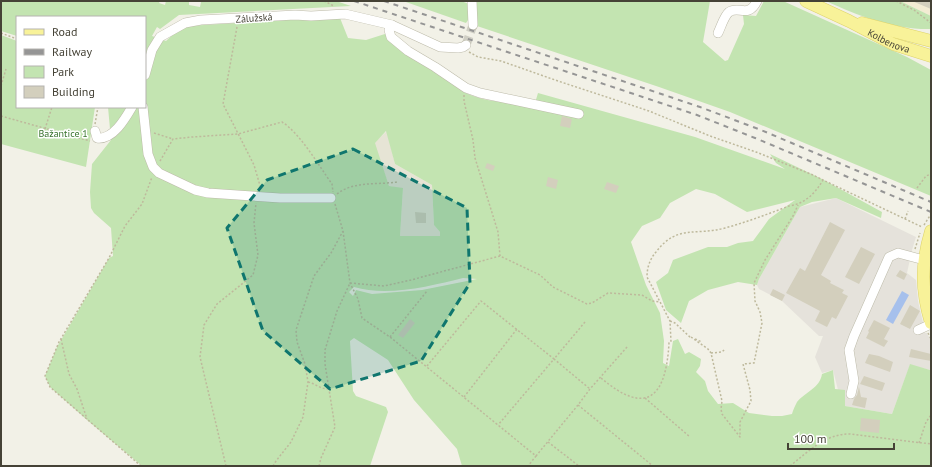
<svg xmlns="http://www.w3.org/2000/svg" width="932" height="467" viewBox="0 0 932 467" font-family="'PT Sans',sans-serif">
  <rect width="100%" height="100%" fill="#f2f1e7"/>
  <path fill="#e6e4d5" d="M387,131L395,164L432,185L434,225L440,232V236H400L403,189L389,186L374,143Z"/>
  <path fill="#f3ecd3" d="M900,1H931V16Z"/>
  <path fill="#e5e2db" d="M836,198L916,237L912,250L907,273L916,280L918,301L923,323L916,329L920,333H927L931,341V369L930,370L910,365L892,414L845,406L838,390L833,370L822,373L815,357L823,336H819L782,301L759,289L757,285L759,279L800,207Z"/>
  <g fill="#c3e4b1" fill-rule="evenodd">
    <path d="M1,1H160L159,3L165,5L166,1H189V5L200,7L201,2L195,1H336L351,6L179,15L160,29L157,27L152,36L166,41L181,27L188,26L285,20L340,18L348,38L366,40L388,33L464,92C485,103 512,103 535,103L538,93L695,137L785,169L776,163L770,154L822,179L882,212L881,218L836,198L812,202L800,207L759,279L757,285L738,282L708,290L689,301L681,323L666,310L656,282L668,273L673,260L708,247H727L738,243L753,241L769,219L795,200L747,212L715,194L696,189L670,203L660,218L642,226L631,242L646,285L660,313L664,341L663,363L669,366L673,341L678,339L685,354L689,352L701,359L700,366L696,372L705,381L708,391L718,404L733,403L749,413L772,416H782L792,414C793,410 795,406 797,402C805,392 820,388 822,374L833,370L835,389L845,390V406L892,414L910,364L930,370L931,369V466H462L457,449L414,400L388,360L354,338L350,341L353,391L356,396L386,407L388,412L370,466H142L87,420L50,387L45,376L57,347L109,258L113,256L111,228L94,213L91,208L90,192L92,164L111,140L108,107H145V17H17V36L1,31ZM386,131L395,164L432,185L434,225L440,232V236H400L403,188L389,186L375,143ZM463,278L477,279L422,290L372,294L356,290L353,296L349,292L354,287C387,297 431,286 463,278Z"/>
    <path d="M403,1H461L469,4L470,17L466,23Z"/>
    <path d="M475,1H710L703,42L725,61L728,60L744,24L743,15L756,16L764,1H783L907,57L931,70V196L730,112L659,87L477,26Z"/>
    <path d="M826,1H900L931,16V29C896,30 858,16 826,1Z"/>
    <path d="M1,35L17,41V107H95L86,167L1,144Z"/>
  </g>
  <path fill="#a6c0ec" d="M902,291L909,295L893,324L886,320Z"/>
  <g fill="#d3cfbd">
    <path d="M912,1H931V9Z"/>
    <path d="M562,116L572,119L570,128L560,126Z"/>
    <path d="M487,163L495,166L493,171L485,168Z"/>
    <path d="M548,177L558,180L556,189L546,186Z"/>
    <path d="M607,182L619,186L616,193L604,189Z"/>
    <path d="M415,212L426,213V223H416Z"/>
    <path d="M830,222L845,230L821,275L831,281L830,283L844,290L842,293L848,296L836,319L832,317L827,327L815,321L820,311L786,293L800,268L805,271Z"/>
    <path d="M861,247L875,254L859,284L845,277Z"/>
    <path d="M900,270L907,274L904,280L896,276Z"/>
    <path d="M773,289L785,295L782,301L770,295Z"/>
    <path d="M910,305L920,311L910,329L900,324Z"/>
    <path d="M410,319L415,323L403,338L398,335Z"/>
    <path d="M874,320L890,328L884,339L888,341L884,347L866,338L869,332L868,331Z"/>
    <path d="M911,349L931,354V361L909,357Z"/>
    <path d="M869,354L879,356L893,362L890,372L865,363Z"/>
    <path d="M864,376L885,383L882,391L860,384Z"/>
    <path d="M859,387L861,397L867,398L865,408L852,405L854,399L857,395Z"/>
    <path d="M861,418L880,420L879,433L860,431Z"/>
  </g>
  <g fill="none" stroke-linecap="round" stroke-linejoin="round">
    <path stroke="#cfcec4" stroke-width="9" stroke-dasharray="9 4.5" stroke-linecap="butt" d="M466,45L473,25"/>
    <defs>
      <g id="minor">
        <path d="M472,1L473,25"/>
        <path d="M392,25L389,30L391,37L408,51L435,67L466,88L480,93L579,114"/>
        <path d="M718,33C721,27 724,16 729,12C739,5 748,19 757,1"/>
        <path d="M145,75L152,50L160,37L185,23L201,20L295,15L311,16L345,14L392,25L440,47L458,48L463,47L466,45"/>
        <path d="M143,107L148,154L153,167L159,173L195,190L208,193L280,198H331"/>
        <path d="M95,131L97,138C113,140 125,119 132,107"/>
        <path d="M918,330L931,324"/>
        <path d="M851,394L854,381L849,350L854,336L889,257L898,253L924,260"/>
      </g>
      <g id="major">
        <path id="s1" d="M806,1L849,21L893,44L931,56"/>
        <path d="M862,23L931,41"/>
        <path d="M931,231C921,264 921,290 931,323"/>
      </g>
    </defs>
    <use href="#minor" stroke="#bdbbaa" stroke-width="10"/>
    <use href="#major" stroke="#ddd36a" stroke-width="13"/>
    <g stroke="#beb99c" stroke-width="1.5" stroke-dasharray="2 2" stroke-linecap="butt">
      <path d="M324,1L334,6"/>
      <path d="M896,1L914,10L931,23"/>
      <path d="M237,27L223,104L254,165L261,189"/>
      <path d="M1,33L17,39"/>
      <path d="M469,52L478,57L501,61L558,81L649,111L710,136L756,152L813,175L823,180"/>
      <path d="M1,86L6,69"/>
      <path d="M464,95V101L473,140L475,158L498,232L500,256"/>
      <path d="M1,116L90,141"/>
      <path d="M95,124L98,107"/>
      <path d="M45,129L52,107"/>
      <path d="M154,133L173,139"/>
      <path d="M160,161L173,139L192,137L238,134L282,122C300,133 319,166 332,184L333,192"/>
      <path d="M917,188L926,176L931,174"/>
      <path d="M337,194C353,181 377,185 397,182"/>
      <path d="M335,204L343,231L350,283L358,299L362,318L390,337L536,456L528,466"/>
      <path d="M905,219L908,211"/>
      <path d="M924,225L931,214"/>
      <path d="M915,249L920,233"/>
      <path d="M350,283L384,286L411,280L500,256L540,275L553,287L587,304L592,303L608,293L642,295L652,301L660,302"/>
      <path d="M670,321L675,323L691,338"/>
      <path d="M585,322L554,359L590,389"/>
      <path d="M928,333L931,339"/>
      <path d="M390,337L427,291"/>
      <path d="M691,337L708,349L711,353L722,401L721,409L722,414L740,437V422L751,401L750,390L743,364L754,363L762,323L760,312L755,301L754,283L765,260L793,216L798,205"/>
      <path d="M61,339L69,374L77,389L87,419"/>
      <path d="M695,339L702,342"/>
      <path d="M711,353L722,352L725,349"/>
      <path d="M427,366L481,301L554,359L498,425"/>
      <path d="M601,378C647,417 666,397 669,343L671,342L670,321L647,277C647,267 650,259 656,252C677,224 696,236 725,228C747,222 768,214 789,206C804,204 815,194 823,180L922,227"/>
      <path d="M308,382C316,384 320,389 329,389"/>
      <path d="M464,397L517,329"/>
      <path d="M645,398L690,437"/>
      <path d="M578,405L653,466"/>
      <path d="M548,442L579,466"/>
      <path d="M919,443L926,422L931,415"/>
      <path d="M536,456L578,405L590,389L628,346"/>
      <path d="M141,466L50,387L45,376L59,342L109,258L125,226L142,204L152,177"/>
      <path d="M226,466L200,357L204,325L217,304L253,275L258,255L254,223L256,203"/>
      <path d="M273,466L276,461L291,442L303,417L308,382L305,364L297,342L296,330L314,276L331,253L343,231"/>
      <path d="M319,466L321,458L335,427L325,364V350L337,311L350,283"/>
      <path d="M790,466C809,451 825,434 850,434L931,444"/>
    </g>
    <use href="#minor" stroke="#fff" stroke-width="9"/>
    <use href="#major" stroke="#f8f299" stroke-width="12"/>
    <g stroke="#959595" stroke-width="2" stroke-dasharray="5 5" stroke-linecap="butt">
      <path d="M354,1L697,115L755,138L931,212"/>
      <path d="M384,1L700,107L761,130L931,202"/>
    </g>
  </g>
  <path fill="#0f766e" fill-opacity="0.2" stroke="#0f766e" stroke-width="3" stroke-dasharray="8 5" stroke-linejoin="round" d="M353,149L467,208L470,283L421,361L330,389L263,331L227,228L267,180Z"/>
  <g text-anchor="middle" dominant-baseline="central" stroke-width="3" stroke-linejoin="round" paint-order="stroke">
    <g font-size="10" fill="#454236" stroke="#fff">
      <text transform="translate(254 18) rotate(-4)">Zálužská</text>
      <text stroke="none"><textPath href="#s1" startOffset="92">Kolbenova</textPath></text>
    </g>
    <g font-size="10" fill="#38732d" stroke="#fff">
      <text x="63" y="133">Bažantice 1</text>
    </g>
  </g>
  <rect width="932" height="467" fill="none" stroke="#454236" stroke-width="4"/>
  <rect x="16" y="16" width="130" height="92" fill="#ffffff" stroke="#b5b3af"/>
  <rect x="24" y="29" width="20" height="6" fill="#f8f299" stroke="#b5b3af"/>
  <text x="52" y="36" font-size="12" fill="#454236">Road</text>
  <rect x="24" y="49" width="20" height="6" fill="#959595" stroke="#b5b3af"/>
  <text x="52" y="56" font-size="12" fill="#454236">Railway</text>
  <rect x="24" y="66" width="20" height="12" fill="#c3e4b1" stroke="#b5b3af"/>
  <text x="52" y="76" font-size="12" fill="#454236">Park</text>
  <rect x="24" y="86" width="20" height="12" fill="#d3cfbd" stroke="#b5b3af"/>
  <text x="52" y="96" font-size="12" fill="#454236">Building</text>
  <path d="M788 443v6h106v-6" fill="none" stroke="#454236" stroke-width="2"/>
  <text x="794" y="443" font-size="12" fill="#454236" stroke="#ffffff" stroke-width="3" paint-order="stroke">100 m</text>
</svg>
